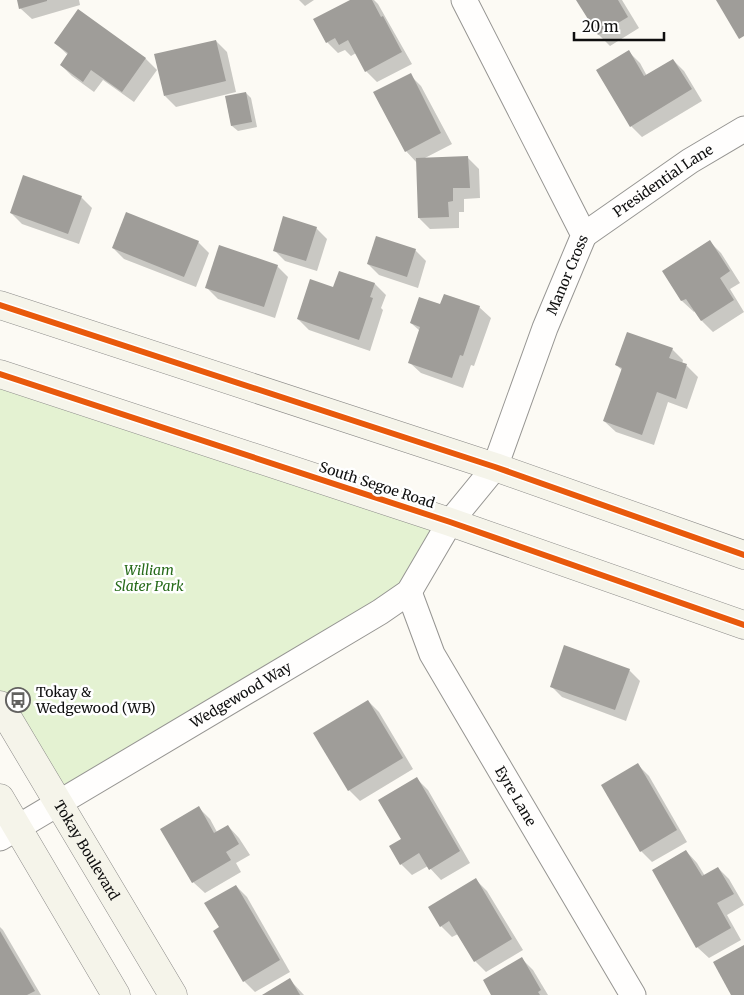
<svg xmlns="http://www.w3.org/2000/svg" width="744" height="995" viewBox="0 0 744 995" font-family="Merriweather,serif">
  <rect width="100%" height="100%" fill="#fcfaf4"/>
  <path fill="#e4f2d2" d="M0,374L450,522L409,592L59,802L0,705Z"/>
  <g fill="#0003">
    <path d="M18,0H79L80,5L32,19L20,8Z"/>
    <path d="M299,0H314L305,6Z"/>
    <path d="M353,0H374L378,4L412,64L377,82L366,71L356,53L351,56L345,50L338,53L327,42Z"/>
    <path d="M578,0H622L639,28L610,46L599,35Z"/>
    <path d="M78,11L146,59L157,70L134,102L103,80L94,92L72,76L61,65L68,55L55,43Z"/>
    <path d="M216,41L227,52L236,92L176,107L165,96Z"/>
    <path d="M629,52L640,63L647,76L673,60L684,71L702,101L642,137L631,126Z"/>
    <path d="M410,75L421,86L452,144L423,159L468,158L479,169L480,198L464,199V212H459V228L430,229L419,218L417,163L406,151Z"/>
    <path d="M246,93L251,98L257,127L238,131L232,126L227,97Z"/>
    <path d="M81,197L92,208L79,244L22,224L11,213Z"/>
    <path d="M316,228L327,239L317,271L285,261L274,250Z"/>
    <path d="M198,242L209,253L196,287L124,259L113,248Z"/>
    <path d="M710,242L721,253L740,283L730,289L744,312L713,332L702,321L695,311L694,312L682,301L664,271Z"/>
    <path d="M415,250L426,261L418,288L379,275L368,264Z"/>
    <path d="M277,266L288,277L275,318L218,299L206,287Z"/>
    <path d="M340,272L375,284L386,295L381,308L383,310L370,351L309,330L298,319L334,288Z"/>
    <path d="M441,305L479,307L491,318L474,366L471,365L463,388L421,373L409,362L420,331L411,323Z"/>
    <path d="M672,349L683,360L682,364L687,366L698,377L687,409L668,402L654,445L616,432L604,421L622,370L616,365Z"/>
    <path d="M629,670L640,681L626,721L562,697L551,686Z"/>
    <path d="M368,701L379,712L413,769L360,801L349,790Z"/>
    <path d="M638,765L649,776L687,842L652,862L641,851Z"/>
    <path d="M417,779L428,790L470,863L441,880L428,866L412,875L401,864L403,840Z"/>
    <path d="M199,808L210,819L217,832L228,826L239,838L250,855L236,863L241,872L205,893L193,882Z"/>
    <path d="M686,851L697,863L705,876L718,868L729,879L744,905L727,915L741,940L709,958L697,947L653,870Z"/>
    <path d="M476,880L487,891L523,950L486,972L475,961L458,934L452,937L441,926Z"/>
    <path d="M236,886L247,897L290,972L255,992L244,981L220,928Z"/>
    <path d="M0,927L3,930L41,995H0Z"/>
    <path d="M522,959L533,970L548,995H493Z"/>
    <path d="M290,980L304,995H264Z"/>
  </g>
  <g fill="#9f9d99">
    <path d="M17,0H47V1L19,9Z"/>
    <path d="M350,0H372L381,17L383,16L402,52L365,72L348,40L339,45L335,38L326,43L313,19Z"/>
    <path d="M576,0H618L628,17L598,35Z"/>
    <path d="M716,0H744V36L739,39Z"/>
    <path d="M78,9L146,58L122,92L91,70L83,82L60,65L68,53L54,43Z"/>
    <path d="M216,40L226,81L164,96L154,54Z"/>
    <path d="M629,50L644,76L673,59L692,89L630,127L596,70Z"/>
    <path d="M411,73L441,133L405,152L373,92Z"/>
    <path d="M246,92L252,122L231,126L225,96Z"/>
    <path d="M468,156L470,188H453V201L448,202L449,217L418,218L416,158Z"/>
    <path d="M23,175L82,196L68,234L10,213Z"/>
    <path d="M126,212L199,241L184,277L112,248Z"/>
    <path d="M283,216L317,227L306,261L273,251Z"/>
    <path d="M376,236L416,249L407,277L367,264Z"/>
    <path d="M710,240L730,271L720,278L734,300L701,321L686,299L681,301L662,271Z"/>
    <path d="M219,245L278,265L264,307L205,288Z"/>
    <path d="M339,271L375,283L370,297L373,298L359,340L297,319L310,279L333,287Z"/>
    <path d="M444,294L480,306L463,356L460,355L452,378L408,363L420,327L410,323L419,297L440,304Z"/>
    <path d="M627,332L673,348L669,358L687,364L676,399L657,392L642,435L603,421L622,368L615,365Z"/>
    <path d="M564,645L630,669L615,710L550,687Z"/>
    <path d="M368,700L403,758L348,791L313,733Z"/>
    <path d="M638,763L677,830L640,852L601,785Z"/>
    <path d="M417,777L460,851L429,870L419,853L400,865L389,846L401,839L378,800Z"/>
    <path d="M199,806L214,833L228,825L239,844L226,852L231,860L192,883L160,829Z"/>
    <path d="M686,850L702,876L718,867L734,894L717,903L731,928L696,948L652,870Z"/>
    <path d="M476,878L512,939L474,962L449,921L440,927L428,907Z"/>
    <path d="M236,885L280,960L243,982L213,931L219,927L204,903Z"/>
    <path d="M0,931L35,991L27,995H0Z"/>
    <path d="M744,945V995H731L713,962Z"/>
    <path d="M522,957L541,990L538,992L540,995H491L483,980Z"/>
    <path d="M290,978L300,995H262Z"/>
  </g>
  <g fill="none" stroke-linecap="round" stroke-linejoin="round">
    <defs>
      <g id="street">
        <path id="s1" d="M584,235L690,161L744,129"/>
        <path id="s2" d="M409,592L432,654L633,995"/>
        <path id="s3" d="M0,838L380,612L409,592L450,522L495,467L545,328L584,235L464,0"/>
      </g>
      <g id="secondary">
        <path d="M0,305L495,467L744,555"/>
        <path d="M0,374L450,522L744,625"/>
        <path id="s4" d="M0,705L173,995"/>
        <path d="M0,798L116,995"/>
      </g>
    </defs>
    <use href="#street" stroke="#969592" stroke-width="27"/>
    <use href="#secondary" stroke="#8c8b89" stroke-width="29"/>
    <use href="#street" stroke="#fffefd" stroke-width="25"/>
    <use href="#secondary" stroke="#f5f4ea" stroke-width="28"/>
    <defs>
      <g id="cycleway">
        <path d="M0,305L495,467L744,555"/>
        <path d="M0,374L450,522L744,625"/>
      </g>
    </defs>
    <use href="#cycleway" stroke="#fff" stroke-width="9"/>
    <use href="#cycleway" stroke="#e8590c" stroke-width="6"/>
  </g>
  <defs>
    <symbol id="bus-ring" viewBox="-11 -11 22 22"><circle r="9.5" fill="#fff" stroke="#62615f" stroke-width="1.5"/><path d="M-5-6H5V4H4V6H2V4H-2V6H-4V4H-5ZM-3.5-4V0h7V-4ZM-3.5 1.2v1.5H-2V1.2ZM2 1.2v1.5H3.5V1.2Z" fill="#62615f"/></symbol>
  </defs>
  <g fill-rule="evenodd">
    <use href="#bus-ring" x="4" y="686" width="28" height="28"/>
  </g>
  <g text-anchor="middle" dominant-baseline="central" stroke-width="5" stroke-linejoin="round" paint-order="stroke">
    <g font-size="14" fill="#0f0f0f" stroke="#fff">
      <text stroke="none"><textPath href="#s1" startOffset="96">Presidential Lane</textPath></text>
      <text stroke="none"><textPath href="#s3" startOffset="835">Manor Cross</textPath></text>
      <text transform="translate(377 485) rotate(18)">South Segoe Road</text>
      <text stroke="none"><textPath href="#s3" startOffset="280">Wedgewood Way</textPath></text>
      <text stroke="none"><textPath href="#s2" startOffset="231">Eyre Lane</textPath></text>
      <text stroke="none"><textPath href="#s4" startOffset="169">Tokay Boulevard</textPath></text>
    </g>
    <g font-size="14" font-style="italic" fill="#276b1a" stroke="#fff">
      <text x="149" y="570">William<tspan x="149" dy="16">Slater Park</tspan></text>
    </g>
    <g font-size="14" fill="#0f0f0f" stroke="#fff" text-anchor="start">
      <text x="36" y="692">Tokay &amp;<tspan x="36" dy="16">Wedgewood (WB)</tspan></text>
    </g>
  </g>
  <path d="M574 32v8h90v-8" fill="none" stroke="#0f0f0f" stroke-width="2.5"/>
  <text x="582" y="32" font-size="15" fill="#0f0f0f" stroke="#ffffff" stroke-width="4" paint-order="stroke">20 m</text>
</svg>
